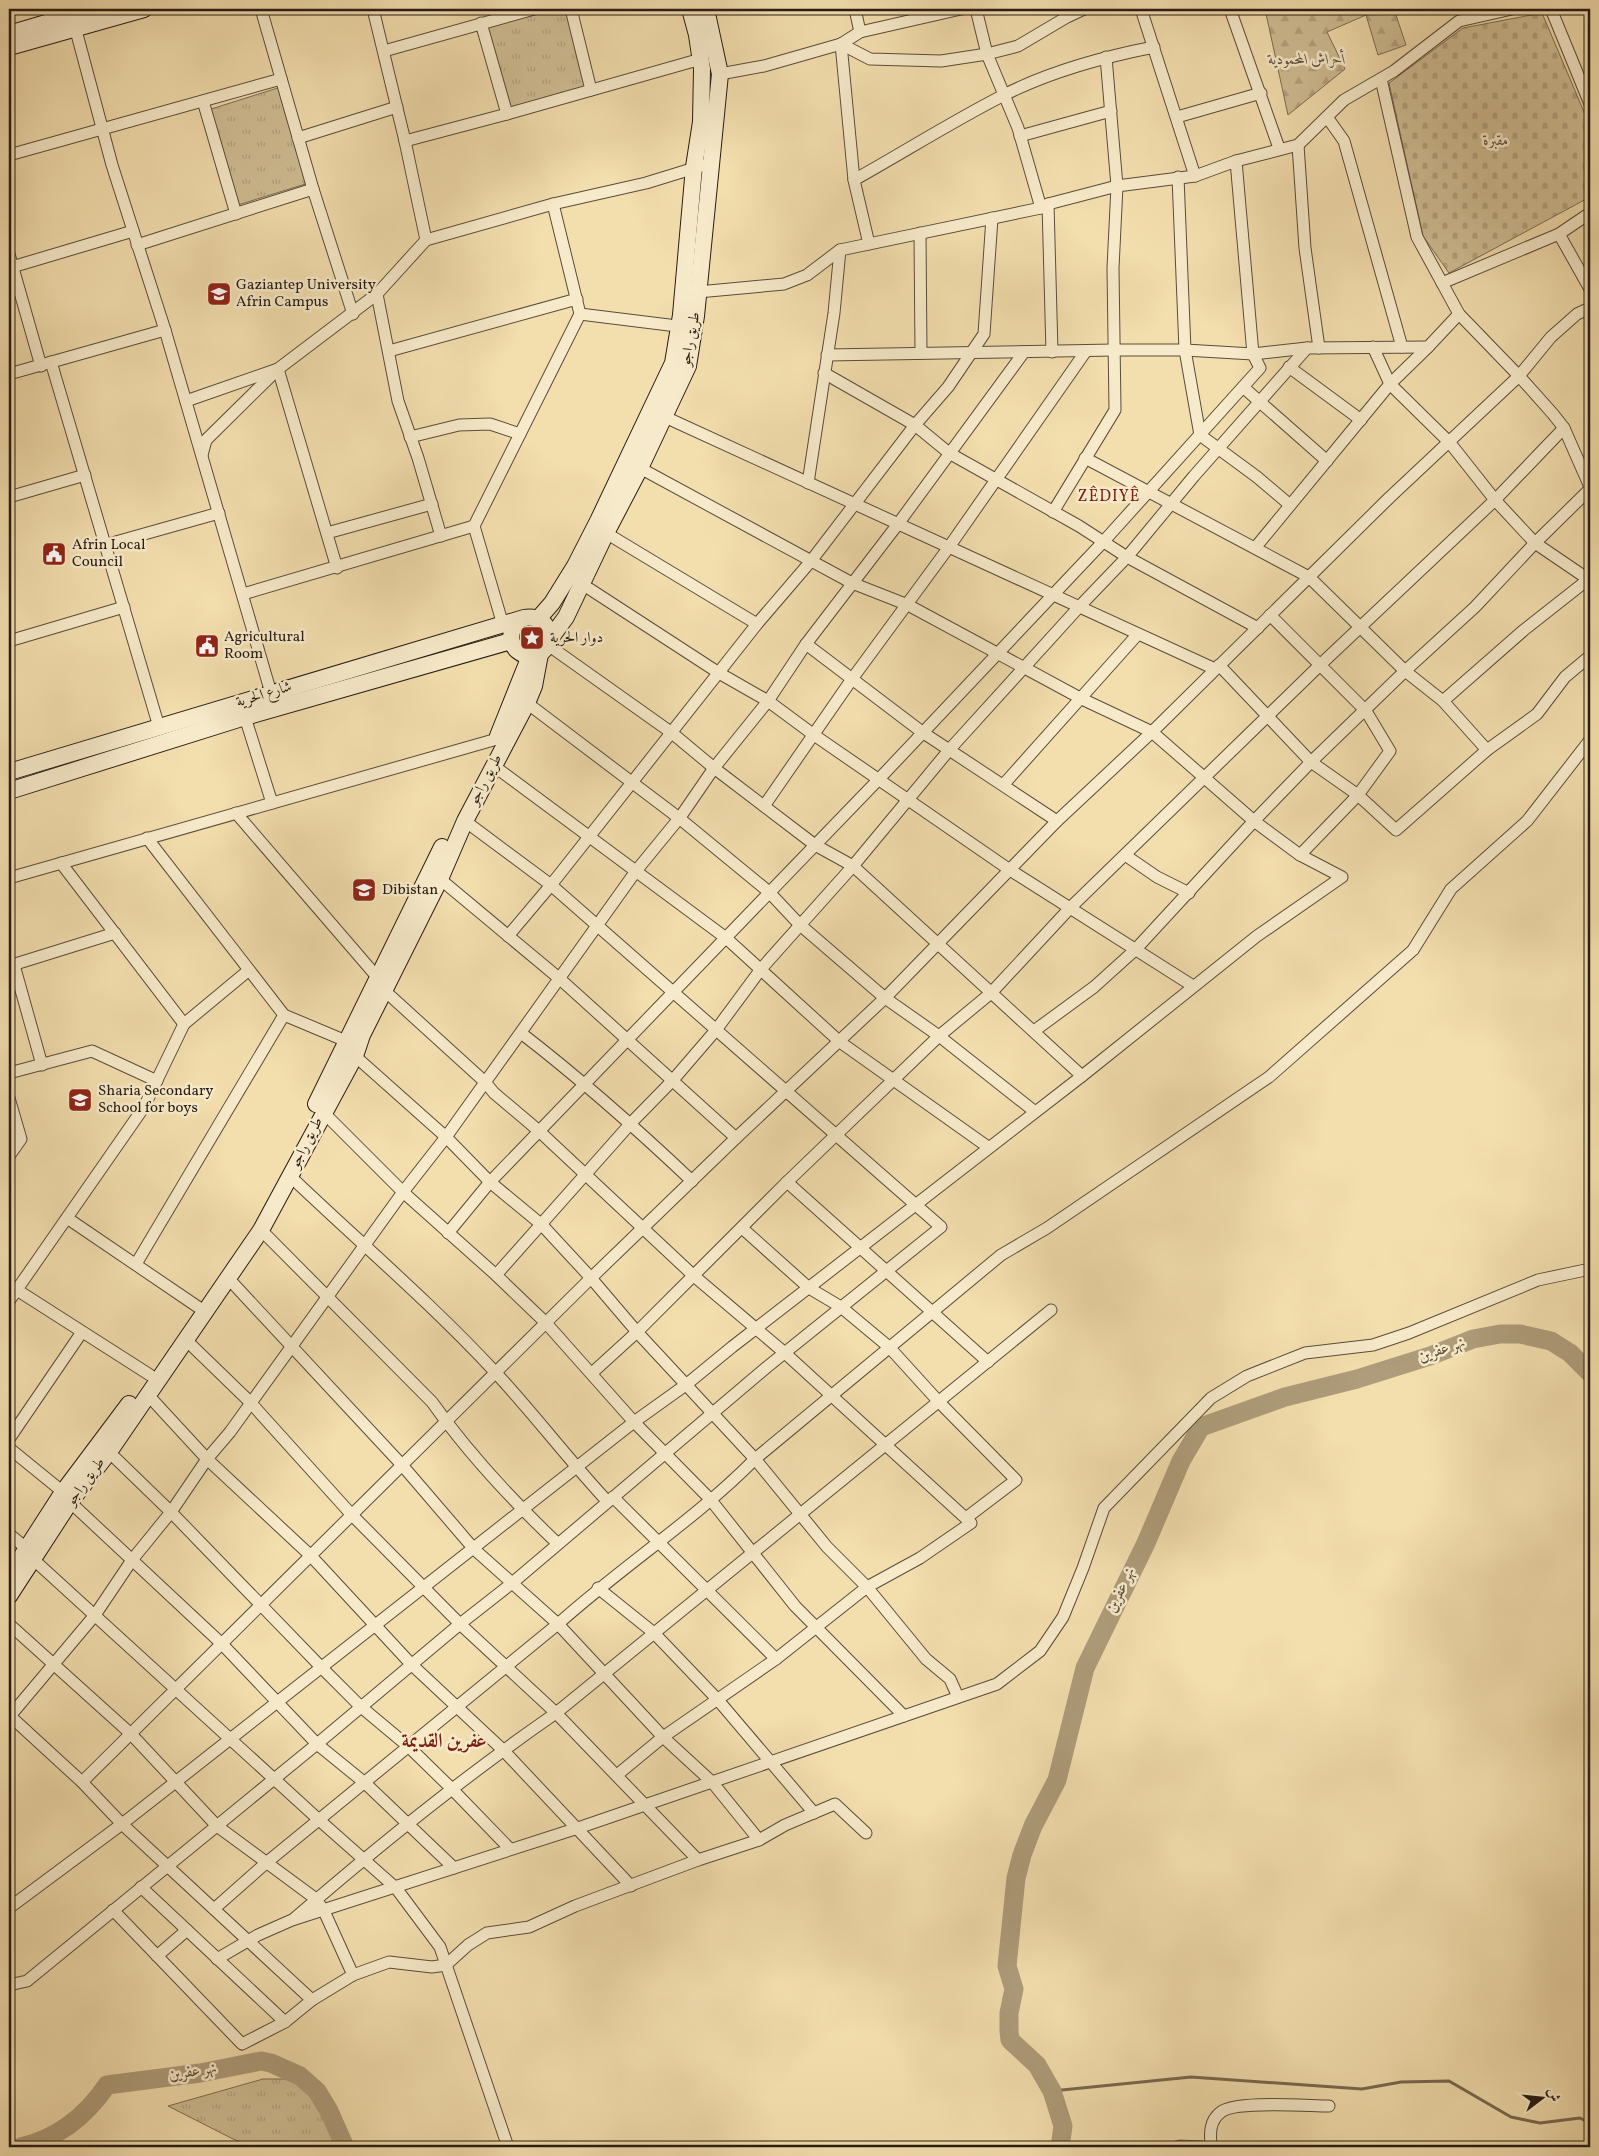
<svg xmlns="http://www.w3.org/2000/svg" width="1599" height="2156" viewBox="0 0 1599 2156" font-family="Vollkorn,Amiri,serif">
  <defs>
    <pattern id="grass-tufts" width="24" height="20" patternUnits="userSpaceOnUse" patternTransform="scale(1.25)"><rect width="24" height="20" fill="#d0bd94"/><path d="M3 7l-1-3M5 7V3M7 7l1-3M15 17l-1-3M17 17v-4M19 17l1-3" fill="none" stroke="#b3a27f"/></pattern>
    <pattern id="forest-firs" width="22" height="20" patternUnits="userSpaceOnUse" patternTransform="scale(1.25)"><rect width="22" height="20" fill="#d0bd94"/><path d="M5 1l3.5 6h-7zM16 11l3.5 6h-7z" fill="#b3a27f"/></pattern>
    <pattern id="cemetery-stones" width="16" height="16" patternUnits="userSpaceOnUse" patternTransform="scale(1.25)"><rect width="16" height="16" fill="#d0bd94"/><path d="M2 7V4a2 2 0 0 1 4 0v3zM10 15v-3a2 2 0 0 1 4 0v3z" fill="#b3a27f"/></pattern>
    <pattern id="water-ripples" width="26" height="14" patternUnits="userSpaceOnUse" patternTransform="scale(1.25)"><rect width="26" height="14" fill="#ae9c7a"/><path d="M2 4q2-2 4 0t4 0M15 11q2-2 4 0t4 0" fill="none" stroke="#8e7e63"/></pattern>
  </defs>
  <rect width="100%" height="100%" fill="#f3deae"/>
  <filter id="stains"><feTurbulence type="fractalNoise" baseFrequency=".004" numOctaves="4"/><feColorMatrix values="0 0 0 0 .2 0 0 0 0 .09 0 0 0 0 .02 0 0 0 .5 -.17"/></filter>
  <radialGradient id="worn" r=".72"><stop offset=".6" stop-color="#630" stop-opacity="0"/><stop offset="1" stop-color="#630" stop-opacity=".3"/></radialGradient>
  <g fill="url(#grass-tufts)" stroke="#7c6c54">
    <path d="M540,9H569L590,89L508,113L484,25Z"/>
    <path d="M284,86L315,181L238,205L208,110Z"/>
    <path d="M263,2079H288L314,2093L336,2147H255L233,2139L168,2106Z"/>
  </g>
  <path fill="url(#forest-firs)" stroke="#7c6c54" d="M1265,9H1394L1406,45L1378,55L1366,15L1327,32L1345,69L1288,115Z"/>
  <path fill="url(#cemetery-stones)" stroke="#7c6c54" d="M1542,13L1590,126V197L1449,273L1423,236L1389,83L1463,28Z"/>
  <path fill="url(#water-ripples)" stroke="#786951" d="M1179,2140L1203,2141V2147H1157Z"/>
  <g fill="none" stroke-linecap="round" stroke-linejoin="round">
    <path stroke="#786951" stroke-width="3" d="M1052,2091L1191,2077L1362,2089L1401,2082L1449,2081L1511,2117L1540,2123L1580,2118L1590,2123"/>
    <g stroke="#ae9c7a" stroke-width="19">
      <path d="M21,2147C59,2138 86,2116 107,2085L200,2073L261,2061L271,2063L300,2076L317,2091L329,2111L345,2147"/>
      <path d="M1060,2147L1063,2126L1052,2091L1037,2065L1010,2040L1009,2031V2013L1014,1989L1007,1966L1016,1878L1022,1855L1033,1826L1057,1780L1085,1668L1146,1543L1181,1461L1201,1427L1285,1397L1357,1379L1430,1356L1473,1339L1500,1334H1520L1551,1341L1570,1353L1590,1373"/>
    </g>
    <defs>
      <g id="street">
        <path d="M261,9L313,189L353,314"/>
        <path d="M373,9L405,141L426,240"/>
        <path d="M571,9L591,90"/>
        <path d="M855,9L860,32"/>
        <path d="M976,9L987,54L1018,128L1041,208"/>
        <path d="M1141,9L1195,176"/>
        <path d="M1230,9L1279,148"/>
        <path d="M1551,9L1590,104"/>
        <path d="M74,23L112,165L165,330L271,693"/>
        <path d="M481,23L507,114"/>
        <path d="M841,44L870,59L941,61L987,54L1018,46L1067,17L1084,9"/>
        <path d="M841,44L854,180"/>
        <path d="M384,51L534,9"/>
        <path d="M720,74L764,66L841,44L860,32L961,9"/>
        <path d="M1381,79L1417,237L1459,314L1519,376L1553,414L1564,428L1590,487"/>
        <path d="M203,101L236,214"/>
        <path d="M1177,117L1261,93"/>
        <path d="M1327,117L1344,141L1402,347"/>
        <path d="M1020,136L1111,111"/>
        <path d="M298,138L397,107"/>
        <path d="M405,141L507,114L701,59"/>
        <path d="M1298,145L1305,248L1319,348"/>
        <path d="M9,155L281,79"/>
        <path d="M1178,177L1185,350L1200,435L1257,477L1290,505"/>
        <path d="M1048,204L1052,352"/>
        <path d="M920,233L921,353"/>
        <path d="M1559,234L1590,289"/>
        <path d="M869,244L854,180C904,152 953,121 1004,95C1051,71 1103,57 1154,47"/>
        <path d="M137,245L313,189"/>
        <path d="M9,254L41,366"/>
        <path d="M12,267L133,231"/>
        <path d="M1442,283L1559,234L1590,213"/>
        <path d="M698,292L784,284L807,275L840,250L1041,208L1048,204L1117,186L1195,176L1236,161L1298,145L1344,100L1394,71L1459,21L1512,9"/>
        <path d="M377,294L398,401L418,458L441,536"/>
        <path d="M580,314L685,327"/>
        <path d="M1373,347L1390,384L1450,443L1495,500L1535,543L1588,579"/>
        <path d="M389,351L577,299"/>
        <path d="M827,355L1114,350H1185L1253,354L1307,348L1428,347"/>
        <path d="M51,362L159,727"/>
        <path d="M1289,367L1361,420"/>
        <path d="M824,373L915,425L949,453L1079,526L1127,557L1258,628"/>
        <path d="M9,374L165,330"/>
        <path d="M1243,387L1327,461"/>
        <path d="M186,401L278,369L337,568"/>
        <path d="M665,417L1215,669"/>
        <path d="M410,437L459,425L490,424L520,434"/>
        <path d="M202,455L206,440L278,369L377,294L426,240L553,204L646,183L711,163"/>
        <path d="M1085,458L1309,577L1405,671L1443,701L1487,750L1396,830L1358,795L1311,762L1219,665"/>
        <path d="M808,483L834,313L840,250"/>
        <path d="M9,497L85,475"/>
        <path d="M1053,512L1115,410L1113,268L1117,186L1106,57"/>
        <path d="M474,526L503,625"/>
        <path d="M327,533L432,504"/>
        <path d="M606,533L757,624"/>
        <path d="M105,545L219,513"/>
        <path d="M1255,548L1390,384L1428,347L1459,314"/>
        <path d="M582,584L719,673L768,701L814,735L1010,870L1193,986"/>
        <path d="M243,594L474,526L580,314L553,204"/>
        <path d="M1270,615L1366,711L1390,751L1358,795L1300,855"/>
        <path d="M9,641L124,607"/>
        <path d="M806,644L922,732L1057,821"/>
        <path d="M548,645L672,733L714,768L815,845L853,866L1082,1076"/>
        <path d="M1443,701L1524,630L1590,578"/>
        <path d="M527,703L679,818L769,892L799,924L885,998L939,1036L1034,1111"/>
        <path d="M245,717L272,803"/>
        <path d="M1487,750L1537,714L1565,677L1590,656"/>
        <path d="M494,766L726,938L840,1042L988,1147"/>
        <path d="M1004,784L1138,634"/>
        <path d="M764,806L852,679L949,547L1086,351"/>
        <path d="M236,813L378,978"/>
        <path d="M147,838L284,1015L346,1041"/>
        <path d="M1125,855L1157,877L1189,893"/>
        <path d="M61,863L184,1024"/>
        <path d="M9,878L497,739"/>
        <path d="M440,879L560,979L736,1138"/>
        <path d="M508,936L551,885L757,624L811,561L915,425L948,387L984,334L992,218"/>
        <path d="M14,965L42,1065"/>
        <path d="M9,966L115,933"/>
        <path d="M385,991L485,1082L494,1093L539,1131L694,1276L786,1354L971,1523L920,1558L867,1587L776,1659L663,1737L617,1775"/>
        <path d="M1034,1031L1094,987L1135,950L1254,821L1311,762L1405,671L1475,607L1535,543L1590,489"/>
        <path d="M521,1033C582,1080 636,1128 692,1181"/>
        <path d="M355,1056L446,1137L490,1182L542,1225L591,1278L637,1332L755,1459L827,1547L867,1587L926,1659L950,1679L958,1697"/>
        <path d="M9,1073L92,1051L157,1081"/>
        <path d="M9,1098L21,1139L9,1156"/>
        <path d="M323,1112L403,1192L496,1275L546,1323L634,1422L710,1499L795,1606L904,1716"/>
        <path d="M290,1176C358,1241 431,1303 495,1372C534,1414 568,1459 607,1501"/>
        <path d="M787,1182L988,1362"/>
        <path d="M67,1218L198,1307"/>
        <path d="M742,1228L809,1288L841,1307L889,1347L939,1402L1016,1480L966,1518"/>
        <path d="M261,1230L432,1402C468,1453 512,1500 557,1543"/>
        <path d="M448,1233L490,1182L879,779L1104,541L1260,368L1253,354L1236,161"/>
        <path d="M136,1264L284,1015"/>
        <path d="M496,1275L631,1123L673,1080L716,1030L761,969L853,866L950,749L1079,607L1127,557L1194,476L1307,348"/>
        <path d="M228,1278L402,1465L474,1549L558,1624L663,1737L712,1782L759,1840"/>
        <path d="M17,1290L150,1375"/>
        <path d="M9,1301L144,1107L184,1024L249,970"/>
        <path d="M186,1340L250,1402L351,1514L460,1624L556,1713L698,1860"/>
        <path d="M592,1373L637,1332L787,1182L939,1036L991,993L1070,908L1320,665L1495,500L1564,428"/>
        <path d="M148,1395L207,1459L311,1556L411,1664L503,1750L631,1886"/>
        <path d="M9,1439L82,1332"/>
        <path d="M9,1448L63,1492L70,1502L222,1644L317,1744L365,1783L454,1868"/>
        <path d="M109,1452L171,1512L321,1667L360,1706L409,1747L452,1789L510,1849"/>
        <path d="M613,1497L776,1659"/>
        <path d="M9,1534L26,1548L34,1560L318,1819L396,1888L440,1947L508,2147"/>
        <path d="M598,1588L654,1633L718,1700L814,1813"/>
        <path d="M9,1624L131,1734L217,1826L316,1899L324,1911L353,1975"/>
        <path d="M9,1715L82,1782L122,1824L312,2000"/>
        <path d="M10,1716L95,1615L132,1560L171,1512L207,1459L230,1432L403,1192L446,1137L636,871L681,816L714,768L768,701L806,644L898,524L1024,352"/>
        <path d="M82,1782L591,1278L736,1138L885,998L1057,821L1152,732L1389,498L1519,376L1551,337L1577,314L1590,308"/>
        <path d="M9,1908L122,1824L634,1422L687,1384L732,1347L1082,1076L1257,936L1342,877L1300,855L1254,821L1152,732L1082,699L908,605L852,583L640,468"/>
        <path d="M214,1909L266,1863L558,1624C621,1567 696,1519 755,1459L1001,1255L1047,1228L1269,1077L1413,950L1451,889L1527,821L1590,740"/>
        <path d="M113,1910L242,2044L285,2022L141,1887"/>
        <path d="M295,1918C378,1846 465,1776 556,1713L1051,1310"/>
        <path d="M157,1956L187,1930"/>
        <path d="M217,1959L258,1935L292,1920L578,1828L997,1684L1040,1651L1063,1617L1083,1568L1104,1508L1211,1398L1247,1376L1305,1353L1373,1345L1409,1333L1538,1280L1590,1269"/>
        <path d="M9,1985L27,1981L317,1744L460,1624L511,1584L767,1367L941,1227L551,885L465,821"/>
        <path d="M285,2022L312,2000L353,1975L389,1962L432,1967L446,1965L468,1945L487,1933L529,1927L575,1906L698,1860L759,1840L785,1825L835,1804L866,1833"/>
        <path d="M1211,2147C1210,2134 1209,2121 1221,2112C1235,2100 1308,2106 1329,2106"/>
      </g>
      <g id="secondary">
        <path d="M9,34L94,9"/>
        <path d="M9,47L144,9"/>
        <path d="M538,619L552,603L575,566L598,521L673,363L681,315L694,167L701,122L702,69L697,35L690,9"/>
        <path d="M550,639L566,617L606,533L640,468L688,366L696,316L720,74L706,9"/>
        <path d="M498,736L530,656"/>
        <path d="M9,772L524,618C553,613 560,653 530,656C510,653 505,633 520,620"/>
        <path d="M9,791L245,717L511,641"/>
        <path d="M316,1104L442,847"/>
        <path d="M9,1576L63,1492L129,1404"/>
        <path d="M9,1596L70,1502L109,1452L261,1230L355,1056L362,1035L440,879L465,821L527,703L534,686L540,654"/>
      </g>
    </defs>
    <use href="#street" stroke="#5a4c3a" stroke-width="13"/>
    <use href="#secondary" stroke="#271c14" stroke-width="18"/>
    <use href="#street" stroke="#f7eaca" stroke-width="11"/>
    <use href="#secondary" stroke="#f7eaca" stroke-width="16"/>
  </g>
  <defs>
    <symbol id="university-square" viewBox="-11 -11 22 22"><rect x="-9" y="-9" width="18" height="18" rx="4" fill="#8f2418" stroke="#f7eaca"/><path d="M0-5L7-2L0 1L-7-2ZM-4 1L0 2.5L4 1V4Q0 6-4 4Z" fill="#fff"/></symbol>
    <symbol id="civic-square" viewBox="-11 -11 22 22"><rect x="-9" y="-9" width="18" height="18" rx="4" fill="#8f2418" stroke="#f7eaca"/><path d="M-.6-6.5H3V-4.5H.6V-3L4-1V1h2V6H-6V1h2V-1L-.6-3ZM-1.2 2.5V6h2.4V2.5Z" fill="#fff"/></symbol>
    <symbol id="sight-square" viewBox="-11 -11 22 22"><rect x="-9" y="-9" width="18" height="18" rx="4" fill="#8f2418" stroke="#f7eaca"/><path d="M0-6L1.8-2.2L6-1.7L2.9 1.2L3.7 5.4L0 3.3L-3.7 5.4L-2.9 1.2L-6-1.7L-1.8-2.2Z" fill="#fff"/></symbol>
    <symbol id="school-square" viewBox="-11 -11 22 22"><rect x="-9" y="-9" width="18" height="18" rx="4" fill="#8f2418" stroke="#f7eaca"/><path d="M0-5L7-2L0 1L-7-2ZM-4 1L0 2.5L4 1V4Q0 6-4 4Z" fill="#fff"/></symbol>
  </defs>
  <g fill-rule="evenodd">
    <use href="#university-square" x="205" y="280" width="28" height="28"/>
    <use href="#civic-square" x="40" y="540" width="28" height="28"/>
    <use href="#sight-square" x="518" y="624" width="28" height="28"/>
    <use href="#civic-square" x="193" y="632" width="28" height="28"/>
    <use href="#school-square" x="350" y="876" width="28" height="28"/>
    <use href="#school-square" x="66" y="1086" width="28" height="28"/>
  </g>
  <g text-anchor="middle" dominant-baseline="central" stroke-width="5" stroke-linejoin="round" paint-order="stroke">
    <g font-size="15" font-style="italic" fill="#5a4c3a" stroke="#f7eaca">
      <text x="1307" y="60">أحراش المحمودية</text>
      <text x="1496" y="141">مقبرة</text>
    </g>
    <g font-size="15" fill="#271c14" stroke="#f7eaca" text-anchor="start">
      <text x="236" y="285">Gaziantep University<tspan x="236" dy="17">Afrin Campus</tspan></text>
      <text x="72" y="545">Afrin Local<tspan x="72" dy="17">Council</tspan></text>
      <text x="224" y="637">Agricultural<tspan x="224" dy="17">Room</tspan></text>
      <text x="550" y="638">دوار الحرية</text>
      <text x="382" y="890">Dibistan</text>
      <text x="98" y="1091">Sharia Secondary<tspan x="98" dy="17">School for boys</tspan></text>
    </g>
    <g font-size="15" fill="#271c14" stroke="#f7eaca">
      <text transform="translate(691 339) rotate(-79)">طريق راجو</text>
      <text transform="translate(264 695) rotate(-17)">شارع الحرية</text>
      <text transform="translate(486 780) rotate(-62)">طريق راجو</text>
      <text transform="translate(307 1143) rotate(-63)">طريق راجو</text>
      <text transform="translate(86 1482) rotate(-54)">طريق راجو</text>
    </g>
    <g font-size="16" letter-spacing="1" fill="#7a1f14" stroke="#f7eaca">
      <text x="1109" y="497">ZÊDIYÊ</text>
    </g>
    <g font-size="16" font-style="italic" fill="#5d4f3d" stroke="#f7eaca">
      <text transform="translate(1442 1350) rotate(-19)">نهر عفرين</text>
      <text transform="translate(1121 1590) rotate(-65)">نهر عفرين</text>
      <text transform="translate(193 2072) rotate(-9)">نهر عفرين</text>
    </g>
    <g font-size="20" font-weight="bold" fill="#7a1f14" stroke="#f7eaca">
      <text x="444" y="1742">عفرين القديمة</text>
    </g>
  </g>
  <rect width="1599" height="2156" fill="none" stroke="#f3deae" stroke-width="30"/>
  <rect x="10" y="10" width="1579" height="2136" fill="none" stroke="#271c14" stroke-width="2.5"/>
  <rect x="15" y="15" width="1569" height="2126" fill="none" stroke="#271c14"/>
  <g transform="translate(1542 2098) rotate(74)" stroke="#f7eaca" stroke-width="4" paint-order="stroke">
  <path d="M0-4L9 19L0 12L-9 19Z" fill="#271c14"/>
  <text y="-8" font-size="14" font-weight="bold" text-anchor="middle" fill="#271c14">ش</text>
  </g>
  <rect width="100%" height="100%" filter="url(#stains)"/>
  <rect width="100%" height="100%" fill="url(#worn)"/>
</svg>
